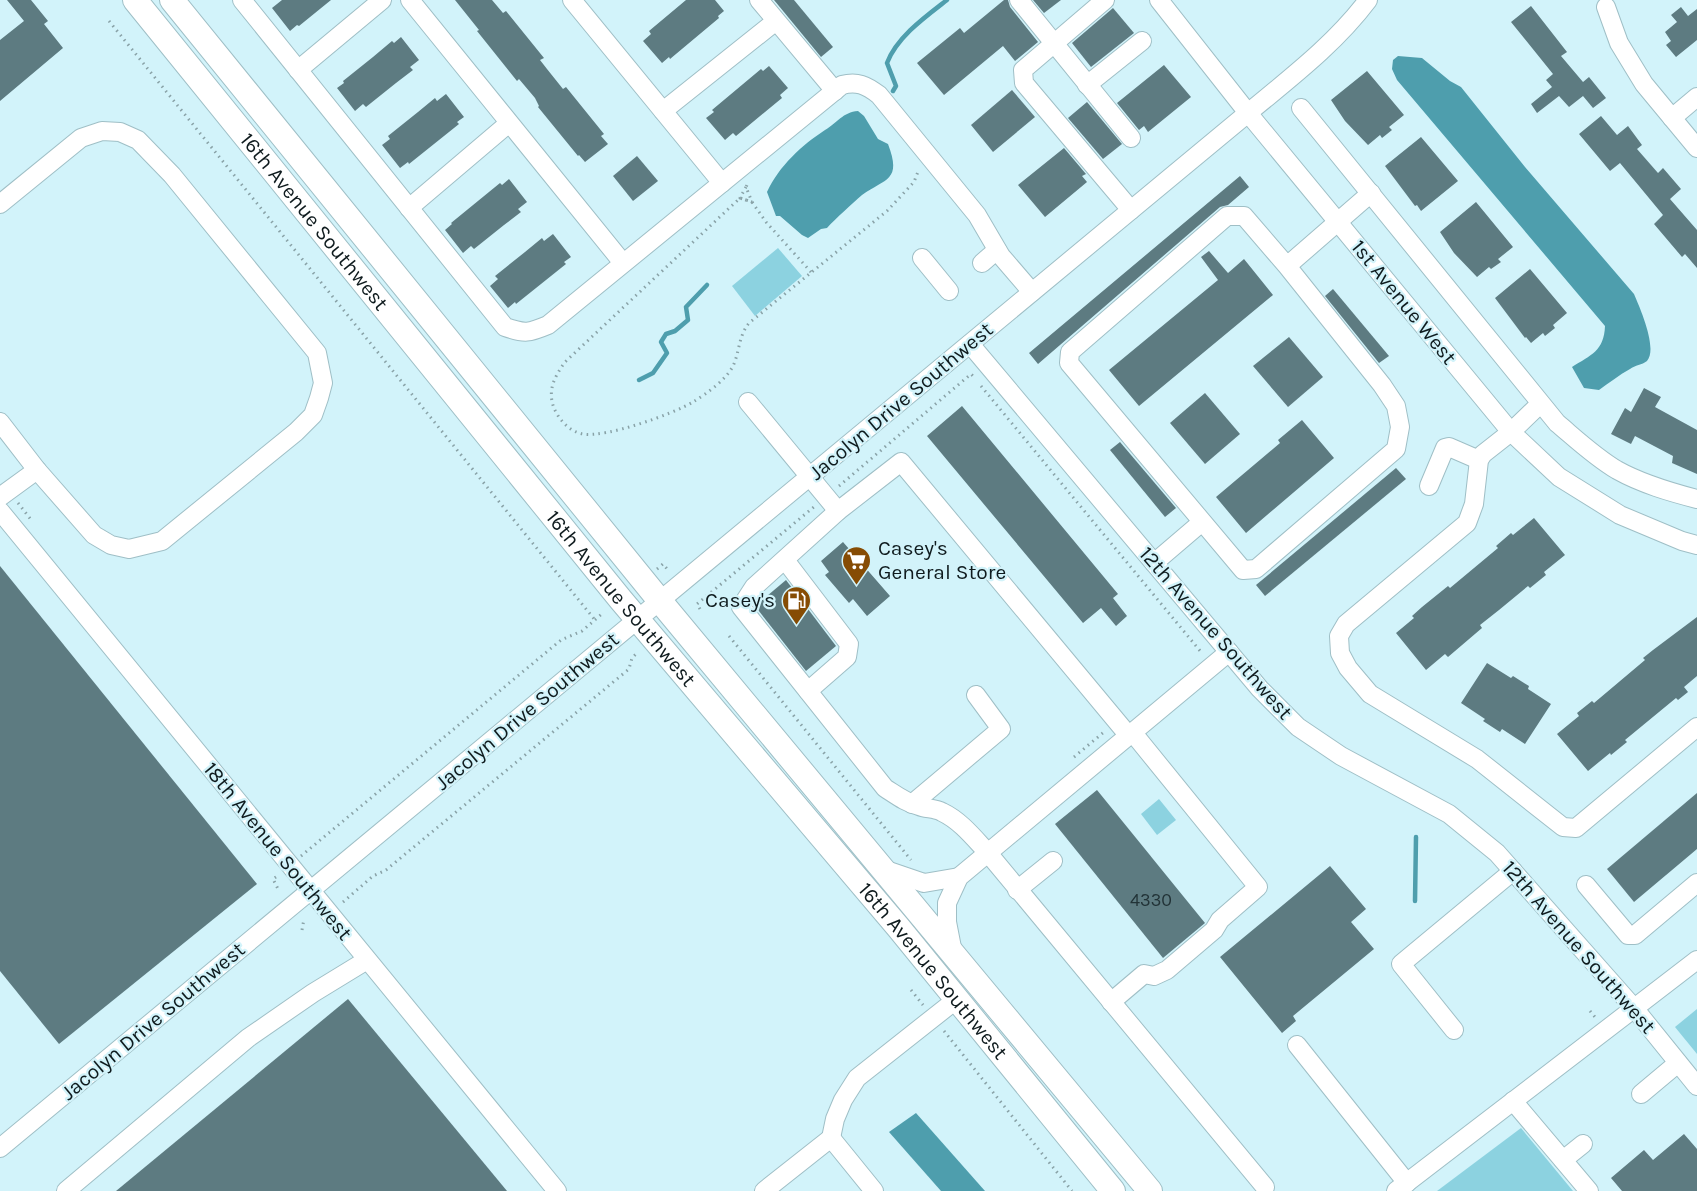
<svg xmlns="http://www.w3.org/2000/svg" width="1697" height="1191" viewBox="0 0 1697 1191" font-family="Karla,sans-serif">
  <rect width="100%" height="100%" fill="#d2f3fa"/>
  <g fill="#8cd2e0">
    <path d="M778,248L802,276L755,316L732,286Z"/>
    <path d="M1159,799L1176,820L1157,835L1141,814Z"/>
    <path d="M1697,1009V1054L1675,1027Z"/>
    <path d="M1521,1128L1573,1191H1437Z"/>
  </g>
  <g fill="#4e9ead">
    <path d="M1398,56L1422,58L1450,81L1461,87L1525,167L1634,294C1640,308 1658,349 1647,361C1642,365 1635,365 1630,369C1619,375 1609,383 1599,390L1584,388L1572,367C1591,355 1604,351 1605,326L1397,80L1392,69L1393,60Z"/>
    <path d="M858,111L864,116L878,139L888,144C902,181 886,178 862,195C852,204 836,218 827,228L821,229L808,238L802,235L780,216H776L767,192C779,166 802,145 825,130C837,123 843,112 858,111Z"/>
    <path d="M916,1113L985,1191H941L889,1132Z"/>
  </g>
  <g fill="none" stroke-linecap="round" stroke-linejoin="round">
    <g stroke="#4e9ead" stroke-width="4.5">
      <path d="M893,91L896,86L887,63C897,37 925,17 947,0"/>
      <path d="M639,380L653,373L667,353L661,342L666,334L675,331L688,320L686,307L707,285"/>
      <path d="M1415,901L1416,837"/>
    </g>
  </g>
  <g fill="#5d7b81">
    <path d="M7,0H31L48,21L44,24L63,48L0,101V40L24,21Z"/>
    <path d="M282,0H331L299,26L297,25L290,31L272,8Z"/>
    <path d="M455,0H492L503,13L506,11L544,58L540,60L547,69L563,89L566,87L604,134L601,136L608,144L585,162L579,155L578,156L538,107L539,106L535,98L519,79L517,81L477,31L479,30Z"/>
    <path d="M686,0H715L724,11L718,16L719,18L670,59L669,57L662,63L643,41L651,34L649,31Z"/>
    <path d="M774,0H794L833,47L821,57Z"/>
    <path d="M1004,0H1008L1010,7L1038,42L1015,61L1003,46L944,95L917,63L960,28L964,33Z"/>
    <path d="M1033,0H1061L1044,13Z"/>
    <path d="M1531,6L1567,52L1561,56L1583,82L1589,77L1606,98L1593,108L1583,96L1569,107L1559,96L1537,113L1531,104L1552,87L1546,80L1553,74L1511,22Z"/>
    <path d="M1681,7L1688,16L1697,9V40L1676,57L1666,45L1671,41L1665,32L1677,22L1671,15Z"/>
    <path d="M1113,8L1134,33L1091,67L1072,43Z"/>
    <path d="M401,37L419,60L410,67L413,70L396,83L366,107L363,104L355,111L337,88L344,83L343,81L373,57L392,41L394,43Z"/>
    <path d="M1164,65L1191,97L1148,132L1144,126L1139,130L1117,103Z"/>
    <path d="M769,66L788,88L780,95L782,98L765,112L736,136L733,133L725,140L706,118L714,112L712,110L761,69L763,71Z"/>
    <path d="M1367,71L1404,115L1389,127L1392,130L1382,138L1380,135L1368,145L1345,121L1331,100Z"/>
    <path d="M1012,90L1035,117L993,152L971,125Z"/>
    <path d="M446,94L464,117L457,122L459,124L409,164L408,162L400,168L382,145L390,139L388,136L418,112L435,98L437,101Z"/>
    <path d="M1087,102L1122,144L1103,159L1068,118Z"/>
    <path d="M1601,116L1617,135L1628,126L1642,145L1637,149L1658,173L1663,168L1681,189L1670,199L1697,230V268L1685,254L1682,257L1654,224L1663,215L1620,163L1610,171L1579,134Z"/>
    <path d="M1421,137L1458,181L1421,211L1417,205L1415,206L1385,166Z"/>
    <path d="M1064,148L1086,174L1082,176L1087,182L1045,217L1018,185Z"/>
    <path d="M637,156L658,181L633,201L613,176Z"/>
    <path d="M1240,176L1249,187L1228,205L1220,207L1038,364L1029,353Z"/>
    <path d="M509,179L527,202L518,209L521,212L504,225L474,249L471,246L463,253L445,230L452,224L451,223L500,183L502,185Z"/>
    <path d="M1476,202L1513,247L1498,259L1501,262L1491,269L1489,267L1477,277L1454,253L1440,232Z"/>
    <path d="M553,234L571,257L564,262L566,264L516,304L515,302L508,308L490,286L498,279L495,276L525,252L542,238L544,241Z"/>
    <path d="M1209,251L1228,273L1244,259L1273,295L1139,406L1109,370L1218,280L1201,257Z"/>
    <path d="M1530,269L1567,313L1553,325L1555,328L1545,336L1543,333L1531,343L1526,337L1525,338L1495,298Z"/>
    <path d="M1333,289L1389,356L1379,363L1325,296Z"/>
    <path d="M1289,337L1323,377L1288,407L1253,366Z"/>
    <path d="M1644,388L1661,397L1655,407L1697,430V474L1672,463L1673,456L1635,436L1631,444L1611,434L1625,408L1631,412Z"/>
    <path d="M1205,393L1240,434L1205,464L1170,423Z"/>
    <path d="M962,406L1118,594L1113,598L1127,616L1116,626L1101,608L1083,623L927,436Z"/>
    <path d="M1302,420L1334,458L1246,533L1216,497L1280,443L1278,440Z"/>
    <path d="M1120,442L1176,508L1165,517L1110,450Z"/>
    <path d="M1396,468L1406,479L1265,596L1256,585Z"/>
    <path d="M1534,518L1565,555L1544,572L1546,575L1530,588L1528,586L1499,610L1480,625L1482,628L1448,657L1445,654L1426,670L1396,633L1414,618L1412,616L1422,607L1448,586L1450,588L1498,548L1496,546L1511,533L1513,535Z"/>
    <path d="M843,542L890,596L867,616L853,599L849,603L825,575L829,572L821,561Z"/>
    <path d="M0,566L257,884L59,1044L0,971Z"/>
    <path d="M786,580L836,646L806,671L755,606Z"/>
    <path d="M1697,617V676L1684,687L1688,692L1678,700L1676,698L1625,740L1627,742L1611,755L1610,753L1588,771L1557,734L1579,716L1577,713L1592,701L1594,703L1645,660L1643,658L1653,650Z"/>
    <path d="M1487,663L1511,678L1513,676L1529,686L1528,689L1551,704L1525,744L1502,729L1500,732L1483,721L1485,719L1461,703Z"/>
    <path d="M1097,790L1205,923L1163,958L1055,824Z"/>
    <path d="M1697,793V849L1634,902L1607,869Z"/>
    <path d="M1330,866L1366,909L1351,922L1374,949L1293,1016L1296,1021L1282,1033L1220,957Z"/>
    <path d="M348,999L507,1191H116Z"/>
    <path d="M1684,1134L1697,1149V1191H1622L1611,1178L1644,1150L1653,1160Z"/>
  </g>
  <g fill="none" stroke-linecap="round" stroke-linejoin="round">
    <defs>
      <g id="minor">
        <path d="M242,0L505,327C525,334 529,333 548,325L842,85C857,81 866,85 879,95L977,215L1001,256L1032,292"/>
        <path d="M410,0L623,263"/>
        <path d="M572,0L722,183"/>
        <path d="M759,0L835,91"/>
        <path d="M1019,0L1131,138"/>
        <path d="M1105,0L1023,70L1024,83L1131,210"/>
        <path d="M1159,0L1248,113L1511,432L1559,477L1620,515L1682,541L1697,545"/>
        <path d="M1606,7L1619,43L1644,84L1697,148"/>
        <path d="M298,70L382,0"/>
        <path d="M1087,85L1142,41"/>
        <path d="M1301,108L1557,423C1576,439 1595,457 1617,470C1642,484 1670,492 1697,499"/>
        <path d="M663,111L776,21"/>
        <path d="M1672,118L1697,97"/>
        <path d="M0,204L81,138L102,131L120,132L138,140L172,175L317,353L323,383L319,398L313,415L296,432L162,541L129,549L111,545L94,535L37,470L0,422"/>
        <path d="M409,208L509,123"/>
        <path d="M922,258L949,291"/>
        <path d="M982,263L997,250"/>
        <path d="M1287,266L1382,385L1396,406L1400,427L1396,449L1256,569L1243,570L1069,363L1070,352L1227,216H1244L1287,266L1371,193"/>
        <path d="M970,344L1260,689L1298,727L1341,756L1449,814L1497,853L1634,1008L1697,1086"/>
        <path d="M748,402L838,511L901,462L1129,736"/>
        <path d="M1540,404L1511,432L1483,454L1479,460L1474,504L1467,523L1346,624L1339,636L1340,653L1348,668L1370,694L1477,759L1563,827L1576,828L1697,727"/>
        <path d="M1429,486L1445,448L1449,447L1479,460"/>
        <path d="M0,497L37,470"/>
        <path d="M0,511L557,1191"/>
        <path d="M838,511L754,587L741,607L885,788C896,795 906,803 919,806C926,809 935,808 942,812C961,821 974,838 988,853L1265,1187"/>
        <path d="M785,560L849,644L847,657L808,691"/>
        <path d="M1154,563L1202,522"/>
        <path d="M912,804L1001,729L976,695"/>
        <path d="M883,869L924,883L959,877"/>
        <path d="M1586,885L1628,935H1635L1697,883"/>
        <path d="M1017,890L1053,861"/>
        <path d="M953,953L947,922V903L959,877L1229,652"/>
        <path d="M1111,1002L1144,974L1154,976L1167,970L1214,930L1220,920L1258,887L1133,733"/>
        <path d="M1454,1030L1401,964L1513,871"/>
        <path d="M1297,1045L1407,1183"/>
        <path d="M1641,1094L1678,1063"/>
        <path d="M1513,1101L1589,1191"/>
        <path d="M831,1138L835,1119L843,1100L857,1078L957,999"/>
        <path d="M0,1148L1248,113C1290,78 1335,44 1368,0"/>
        <path d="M1563,1160L1583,1144"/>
        <path d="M66,1191L248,1038L313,993L367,960"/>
        <path d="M764,1191L831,1138L874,1191"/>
        <path d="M1396,1191L1697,960"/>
      </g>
      <g id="major">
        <path id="s1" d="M135,0L621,600L898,927L1113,1191"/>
        <path d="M172,0L660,601L1150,1191"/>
      </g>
    </defs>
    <use href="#minor" stroke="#9fbfc6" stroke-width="20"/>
    <use href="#major" stroke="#9fbfc6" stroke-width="26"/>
    <g stroke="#89a2a7" stroke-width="3" stroke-dasharray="1.5 4.5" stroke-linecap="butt">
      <path d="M109,21L595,620"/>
      <path d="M746,187L740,198L752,202L746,187L748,183"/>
      <path d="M811,272L766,222L752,202L740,198L565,362C555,376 547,390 554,408C559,420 570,432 583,434C606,438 673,414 693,402C706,394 726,380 733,366C740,351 738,337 749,323L887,211L914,182L919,169"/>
      <path d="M981,386L1201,652L1199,653"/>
      <path d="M839,486L971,374L973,376"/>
      <path d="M18,503L32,521"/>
      <path d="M657,569L663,564L668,570"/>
      <path d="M700,609L697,604L815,506"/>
      <path d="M729,636L911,860"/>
      <path d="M1074,757L1104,732"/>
      <path d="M301,856L561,640L582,631L603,613"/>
      <path d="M276,877L273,879L278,889"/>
      <path d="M343,902L373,876L386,870L629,669L632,658L636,654"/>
      <path d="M302,930L304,919"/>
      <path d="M911,990L923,1005"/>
      <path d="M1590,1011L1595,1017"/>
      <path d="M944,1031L1072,1191"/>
    </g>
    <use href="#minor" stroke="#fff" stroke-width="18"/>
    <use href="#major" stroke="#fff" stroke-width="24"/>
  </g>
  <defs>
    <symbol id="supermarket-pin" viewBox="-11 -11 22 30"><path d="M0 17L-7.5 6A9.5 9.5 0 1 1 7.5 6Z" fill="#864c04" stroke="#d2f3fa"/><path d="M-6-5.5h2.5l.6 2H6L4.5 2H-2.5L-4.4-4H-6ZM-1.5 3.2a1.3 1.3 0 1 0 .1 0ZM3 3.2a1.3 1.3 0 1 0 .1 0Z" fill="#fff"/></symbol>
    <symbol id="fuel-pin" viewBox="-11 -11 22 30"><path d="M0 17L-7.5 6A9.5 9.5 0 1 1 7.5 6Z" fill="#864c04" stroke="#d2f3fa"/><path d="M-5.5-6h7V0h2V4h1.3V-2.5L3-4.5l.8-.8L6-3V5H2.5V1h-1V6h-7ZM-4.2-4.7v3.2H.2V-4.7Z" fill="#fff"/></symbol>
  </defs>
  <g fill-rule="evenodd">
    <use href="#supermarket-pin" x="840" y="544" width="33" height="45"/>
    <use href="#fuel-pin" x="780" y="584" width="33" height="45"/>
  </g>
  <g text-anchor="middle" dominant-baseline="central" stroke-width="4.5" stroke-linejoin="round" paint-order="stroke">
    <g font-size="18" fill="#223337">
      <text x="1151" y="900">4330</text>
    </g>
    <g font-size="21" fill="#0f1b1e" stroke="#d2f3fa">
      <text stroke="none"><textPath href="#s1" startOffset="285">16th Avenue Southwest</textPath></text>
      <text transform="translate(1404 302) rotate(51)">1st Avenue West</text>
      <text transform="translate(901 401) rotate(-40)">Jacolyn Drive Southwest</text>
      <text stroke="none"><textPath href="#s1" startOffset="771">16th Avenue Southwest</textPath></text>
      <text transform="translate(1216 633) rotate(49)">12th Avenue Southwest</text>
      <text transform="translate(527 711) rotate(-40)">Jacolyn Drive Southwest</text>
      <text transform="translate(278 851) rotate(51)">18th Avenue Southwest</text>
      <text transform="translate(1579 947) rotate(49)">12th Avenue Southwest</text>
      <text stroke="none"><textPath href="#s1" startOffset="1257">16th Avenue Southwest</textPath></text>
      <text transform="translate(153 1021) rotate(-40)">Jacolyn Drive Southwest</text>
    </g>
    <g font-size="21" fill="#0f1b1e" stroke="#d2f3fa" text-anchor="start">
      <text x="878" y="548">Casey's<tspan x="878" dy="24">General Store</tspan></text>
      <text x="775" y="600" text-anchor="end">Casey's</text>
    </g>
  </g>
</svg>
